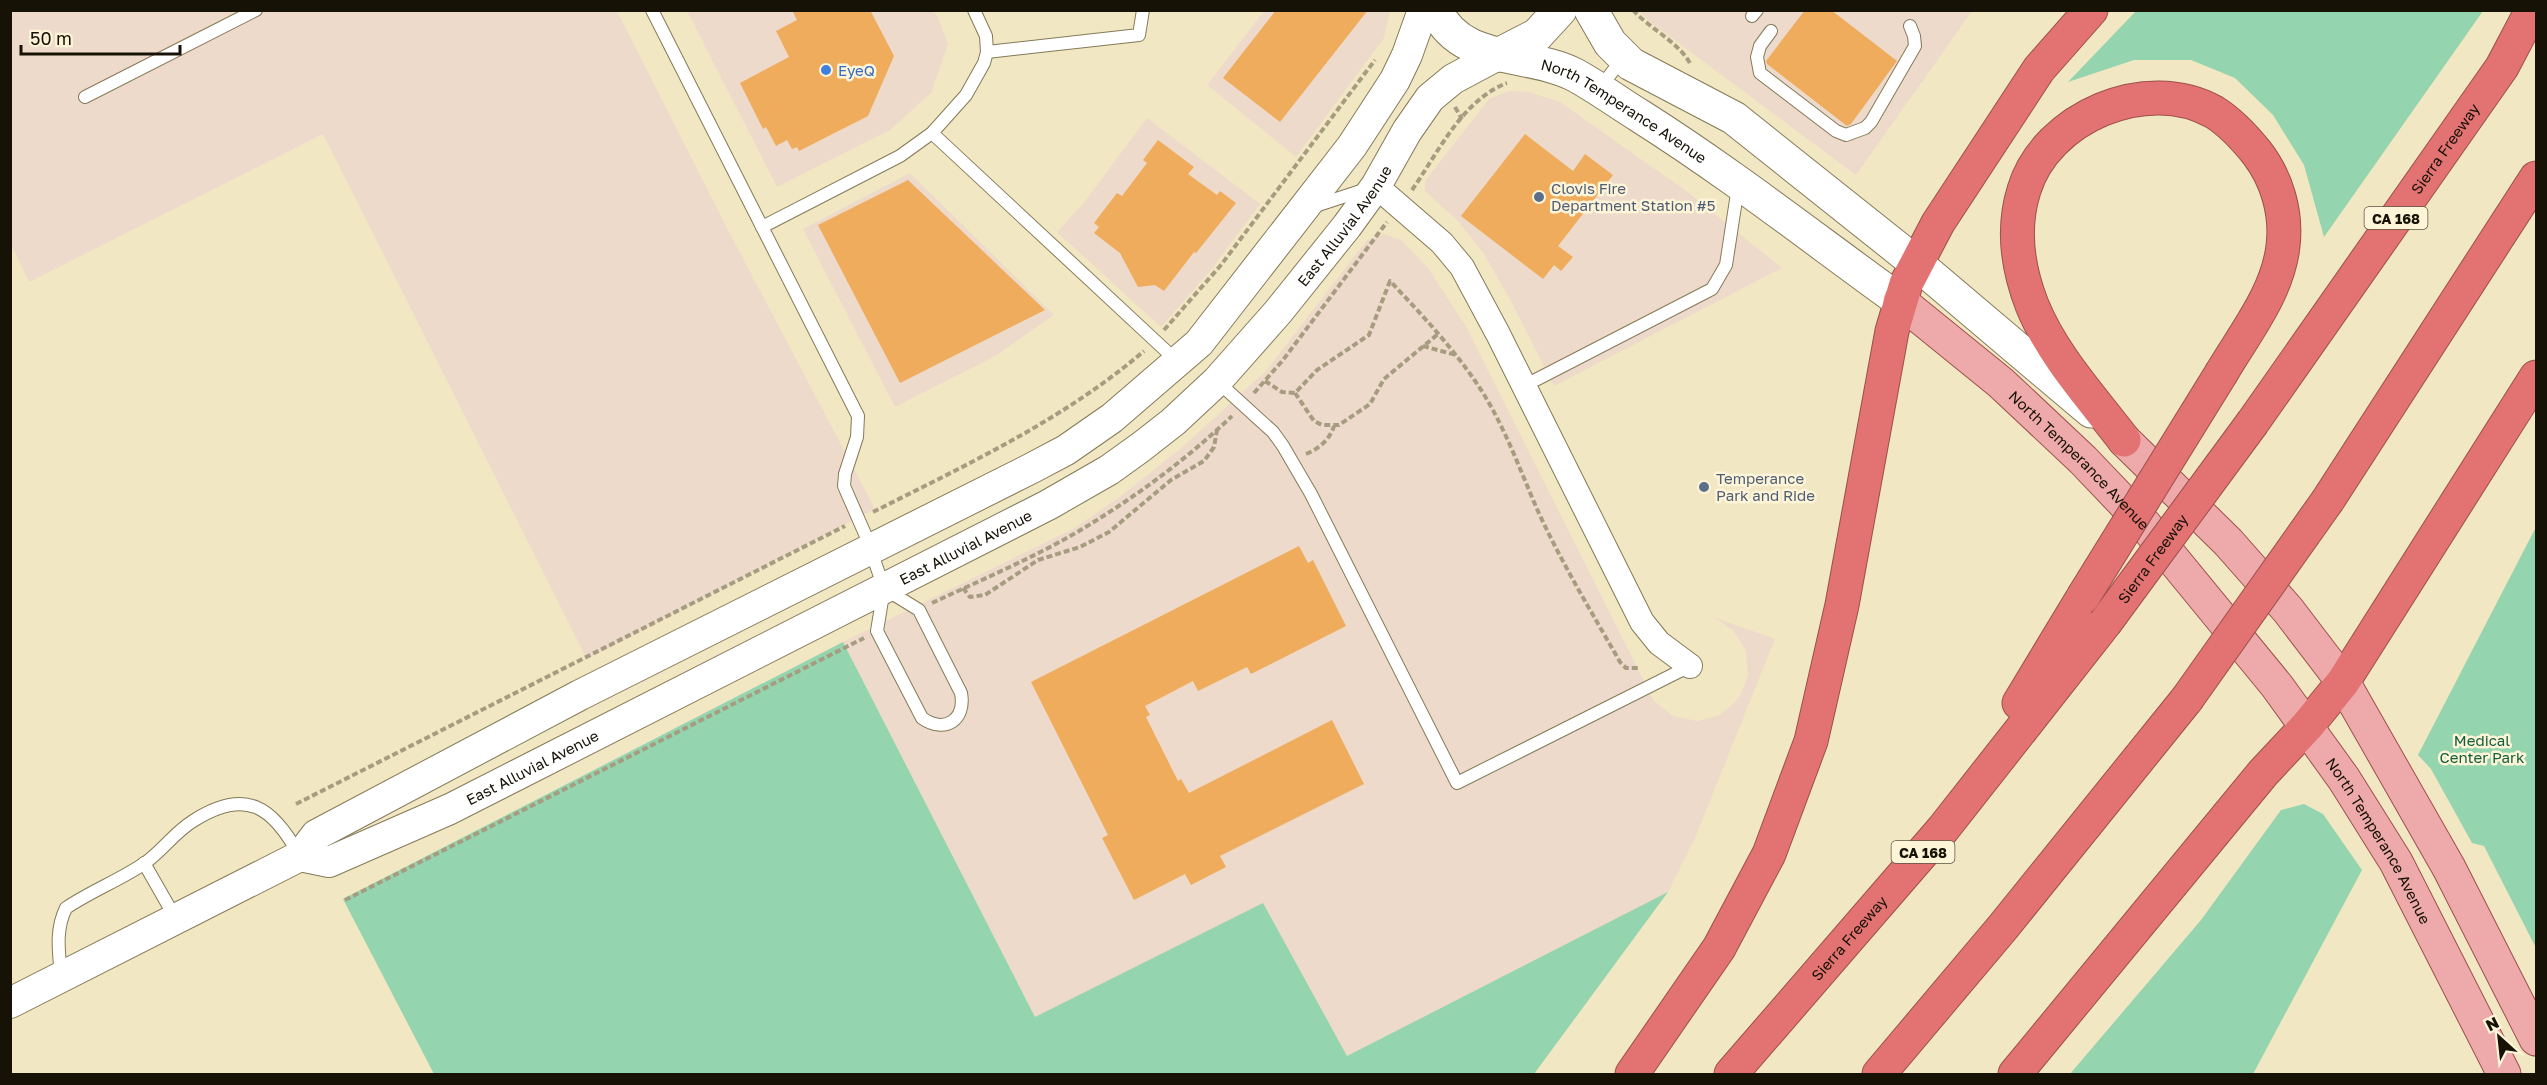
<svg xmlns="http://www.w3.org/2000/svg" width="2547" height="1085" viewBox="0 0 2547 1085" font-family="'Golos Text',sans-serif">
  <rect width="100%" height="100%" fill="#f2e7c3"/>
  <g fill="#eddaca">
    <path d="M11,11H617L729,232L875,509L587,659L323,134L29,282L11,244Z"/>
    <path d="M687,11H933L938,17L948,44L931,93L890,130L777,187Z"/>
    <path d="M1264,11H1390L1384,38L1296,157L1207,85Z"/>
    <path d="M1639,11H1972L1856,175L1649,21Z"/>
    <path d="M1509,91L1529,92L1560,102L1689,193L1782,268L1554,386L1512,303L1484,254L1459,222L1425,191V181L1489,99Z"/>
    <path d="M1147,118L1260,204L1210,271L1161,327L1057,232L1083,204Z"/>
    <path d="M910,173L1054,315L995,356L895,407L803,229Z"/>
    <path d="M1384,234L1401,240L1428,268L1465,325L1654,701L1673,716L1697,721L1720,715L1739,698L1748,676L1746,651L1733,630L1713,617L1775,639L1695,838L1668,892L1347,1056L1263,904L1035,1017L843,642L1073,529L1121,496L1180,449L1266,371L1367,240Z"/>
  </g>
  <g fill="#94d4ae">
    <path d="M2137,10H2483V11L2324,237L2304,165L2273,115L2235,78L2191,60H2134L2068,82Z"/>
    <path d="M2536,527V948L2484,846L2472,843L2431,769L2418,755Z"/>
    <path d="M843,642L1035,1017L1263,903L1347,1056L1668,892L1534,1074H434L343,899Z"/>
    <path d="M2304,804L2323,814L2362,870L2253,1074H2070L2201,920L2281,810Z"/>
  </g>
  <g fill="#efac5c">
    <path d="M792,10H870L894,56L868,116L799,151L797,147L792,149L787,140L776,146L766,127L763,129L740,83L789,57L776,31L797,20Z"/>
    <path d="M1276,10H1368L1280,122L1223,78Z"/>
    <path d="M1805,10H1831L1897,61L1851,124L1847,126L1767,64L1766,61Z"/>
    <path d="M1525,134L1573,171L1585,154L1613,175L1558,246L1573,257L1561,271L1554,265L1543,279L1461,216Z"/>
    <path d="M1158,140L1194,167L1188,174L1217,195L1220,191L1236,203L1196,253L1194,252L1164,291L1155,285L1138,287L1120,253L1094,233L1099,227L1094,223L1117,193L1122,196L1147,163L1143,160Z"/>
    <path d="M908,180L1045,310L900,383L818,225Z"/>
    <path d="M1299,546L1308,563L1313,560L1346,626L1251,674L1247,667L1198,691L1193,681L1145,706L1150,715L1146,717L1178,781L1181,779L1189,793L1332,720L1364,784L1220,856L1226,867L1191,885L1185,874L1134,900L1102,838L1108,835L1031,682Z"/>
  </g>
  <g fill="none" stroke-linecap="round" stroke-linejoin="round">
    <defs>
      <g id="service">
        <path d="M652,10L858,416L857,437L845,474L844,486L865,534L884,588L877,631L922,718C945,734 966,720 961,693L919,610L885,589"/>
        <path d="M1752,16L1757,10"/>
        <path d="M1771,31L1760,46L1757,57L1760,73L1836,131L1846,135L1865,128L1871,122L1915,46L1914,36L1910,26"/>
        <path d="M987,52L1139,35L1143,10"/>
        <path d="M1599,89L1623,58"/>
        <path d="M85,97L256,10"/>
        <path d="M932,133L1178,362"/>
        <path d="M1315,206L1367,189"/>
        <path d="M762,227L900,156L932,133L966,95L984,63L987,52L986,36L974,10"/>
        <path d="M1218,382L1273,432L1283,446L1311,494L1457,783L1690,666"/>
        <path d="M1524,386L1712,289L1726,265L1738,187"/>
        <path d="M144,863L176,919"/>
        <path d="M61,976C59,952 55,930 66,908C91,891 120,880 145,863C163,850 175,832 193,821C246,787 273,807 299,855"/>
      </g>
      <path id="minor" d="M1376,186L1442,243L1462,267L1498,334L1642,622L1659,643L1690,666"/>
      <g id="tertiary">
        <path id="s1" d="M300,856L329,862L450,809L1048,505L1109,470L1141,447L1173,422L1217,381L1278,312L1347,226L1376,186L1407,131L1430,98L1453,79L1498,55"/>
        <path d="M10,1003L300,856L316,835L580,695L1032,468L1066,450L1112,418L1199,343L1352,146L1395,80L1407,55L1423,10"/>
      </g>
      <g id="secondary">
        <path id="s2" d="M1436,10C1461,65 1528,51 1575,75C1597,87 1619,103 1640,116C1730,173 1814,239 1900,301"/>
        <path d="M1591,10L1610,43L1631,64L1734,118L1916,263L2091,411"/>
        <path d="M1498,55L1537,35L1560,10"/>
      </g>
      <g id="primary">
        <path id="s3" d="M1900,301L2001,383L2083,460L2145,525L2277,686L2344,779L2396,862L2504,1074"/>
        <path d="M2124,440L2228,542L2288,610L2343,682L2449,868L2536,1039"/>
      </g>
      <g id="motorway">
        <path id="s4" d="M2253,422L2502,67L2532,10"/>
        <path d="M2124,440C2092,398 2052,355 2032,305C2018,269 2012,228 2024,190C2046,117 2147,74 2214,112C2230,122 2245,138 2257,153C2277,179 2287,213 2283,246C2278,292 2245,333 2222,372"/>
        <path d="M2328,500L2536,178"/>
        <path d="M2019,703L2083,597"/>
        <path d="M1632,1074L1719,948L1769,854L1811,741L1842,605L1892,331L1906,284L1938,223L2039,69L2091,10"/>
        <path id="s5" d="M1731,1074L1943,829L2105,623"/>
        <path d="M1879,1074L2003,927L2187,699"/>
        <path d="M2015,1074L2263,773L2307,726L2343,682L2536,377"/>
      </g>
    </defs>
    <use href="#service" stroke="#847a59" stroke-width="14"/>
    <use href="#minor" stroke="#847a59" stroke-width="26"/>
    <use href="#tertiary" stroke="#847a59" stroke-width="32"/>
    <use href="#secondary" stroke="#847a59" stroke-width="35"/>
    <use href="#primary" stroke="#9b504c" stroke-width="35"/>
    <use href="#motorway" stroke="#9b504c" stroke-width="35"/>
    <g stroke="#a69d81" stroke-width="4" stroke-dasharray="6 3" stroke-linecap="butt">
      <path d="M1633,10C1650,29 1679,42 1691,65"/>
      <path d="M1455,107L1462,119"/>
      <path d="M1412,190C1438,153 1462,100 1507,83"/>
      <path d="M1164,330L1221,265L1375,60"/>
      <path d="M1423,346L1456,355"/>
      <path d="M1265,381L1282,392L1295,393L1317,370L1369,335L1390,281C1423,316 1457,352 1483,393C1506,430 1520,470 1537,509C1561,562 1591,611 1620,662L1626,668H1639"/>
      <path d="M1254,393L1283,360L1387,222"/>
      <path d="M1295,393L1314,421L1322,425H1339L1370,404L1384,379L1438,334"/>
      <path d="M1306,454C1319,449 1330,439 1334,426"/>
      <path d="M873,512C968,464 1063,420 1144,351"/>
      <path d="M963,588L970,597L985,595L1038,560L1080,547L1109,532L1171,480L1204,461L1214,447L1217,430"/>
      <path d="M932,603C981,580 1033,558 1079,531C1134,498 1186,460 1232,416"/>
      <path d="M296,804L845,526"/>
      <path d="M345,900L864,638"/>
    </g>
    <use href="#service" stroke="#fff" stroke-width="12"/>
    <use href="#minor" stroke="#fff" stroke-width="24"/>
    <use href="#tertiary" stroke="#fff" stroke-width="30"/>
    <use href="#secondary" stroke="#fff" stroke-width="33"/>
    <use href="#primary" stroke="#eaa" stroke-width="33"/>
    <use href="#motorway" stroke="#e37272" stroke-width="33"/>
    <defs>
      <g id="motorway-bridge">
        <path d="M2083,597L2222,372"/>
        <path id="s6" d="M2105,623L2253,422"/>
        <path d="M2187,699L2328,500"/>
      </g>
    </defs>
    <use href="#motorway-bridge" stroke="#9b504c" stroke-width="35" stroke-linecap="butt"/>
    <use href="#motorway-bridge" stroke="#e37272" stroke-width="33"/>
  </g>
  <circle fill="#3f7fe0" stroke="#fef4d8" stroke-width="2" cx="826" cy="70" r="6"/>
  <g fill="#5c6f8a" stroke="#fef4d8" stroke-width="2">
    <circle cx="1539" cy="197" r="6"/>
    <circle cx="1704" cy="487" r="6"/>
  </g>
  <g text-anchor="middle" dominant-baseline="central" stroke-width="5" stroke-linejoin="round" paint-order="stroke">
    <g fill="#fef4d8" stroke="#5c5645" stroke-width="1.5">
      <rect x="2364.5" y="207" width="63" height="22" rx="4.5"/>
      <rect x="1891.5" y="841" width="63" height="22" rx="4.5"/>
    </g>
    <g font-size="14" font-weight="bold" fill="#161206">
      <text x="2396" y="218">CA 168</text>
      <text x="1923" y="852">CA 168</text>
    </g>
    <g font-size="15" fill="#366cbe" stroke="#fef4d8" text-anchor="start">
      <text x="838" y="70">EyeQ</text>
    </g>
    <g font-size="15" fill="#161206" stroke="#fef4d8">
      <text stroke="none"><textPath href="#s2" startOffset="219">North Temperance Avenue</textPath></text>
      <text stroke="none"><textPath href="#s4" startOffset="334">Sierra Freeway</textPath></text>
      <text stroke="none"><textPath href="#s1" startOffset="1244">East Alluvial Avenue</textPath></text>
      <text stroke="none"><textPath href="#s3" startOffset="240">North Temperance Avenue</textPath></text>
      <text stroke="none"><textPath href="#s1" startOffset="740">East Alluvial Avenue</textPath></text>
      <text stroke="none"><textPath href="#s6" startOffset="80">Sierra Freeway</textPath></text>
      <text stroke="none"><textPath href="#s1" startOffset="254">East Alluvial Avenue</textPath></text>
      <text stroke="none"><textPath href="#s3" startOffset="726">North Temperance Avenue</textPath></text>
      <text stroke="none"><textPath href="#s5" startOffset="180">Sierra Freeway</textPath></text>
    </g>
    <g font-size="15" fill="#4e5e75" stroke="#fef4d8" text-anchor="start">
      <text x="1551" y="188">Clovis Fire<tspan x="1551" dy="17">Department Station #5</tspan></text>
      <text x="1716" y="478">Temperance<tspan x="1716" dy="17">Park and Ride</tspan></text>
    </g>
    <g font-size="15" fill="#115e3b" stroke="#fef4d8">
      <text x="2482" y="740">Medical<tspan x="2482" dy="17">Center Park</tspan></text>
    </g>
  </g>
  <rect width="2547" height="1085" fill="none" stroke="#161206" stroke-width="24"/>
  <g transform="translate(2499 1037) rotate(333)" stroke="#fef4d8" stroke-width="4.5" paint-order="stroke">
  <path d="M0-4.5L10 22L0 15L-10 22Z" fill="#161206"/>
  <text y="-9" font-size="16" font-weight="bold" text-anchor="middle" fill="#161206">N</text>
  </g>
  <path d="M21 45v9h159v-9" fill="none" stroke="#161206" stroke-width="3"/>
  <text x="30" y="45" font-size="18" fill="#161206" stroke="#fef4d8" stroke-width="4.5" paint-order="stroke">50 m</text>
</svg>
